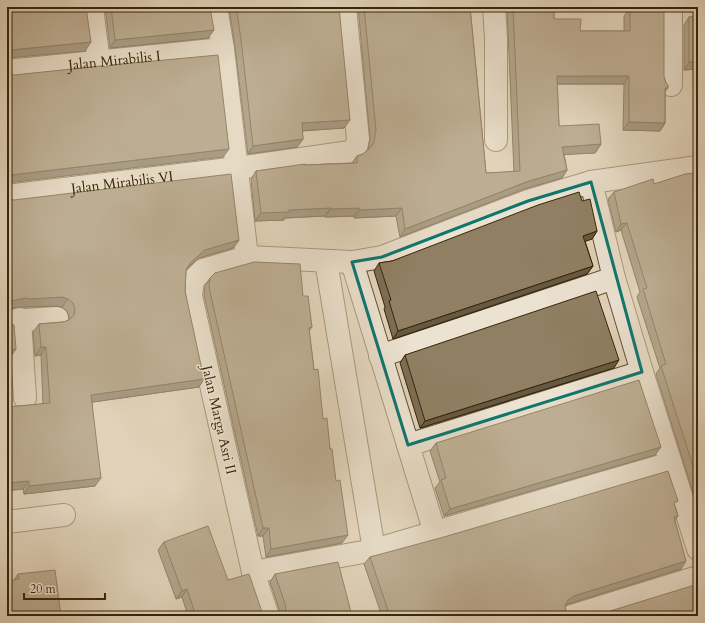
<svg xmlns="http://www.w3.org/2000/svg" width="705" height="623" viewBox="0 0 705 623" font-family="Cardo,serif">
  <rect width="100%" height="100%" fill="#e1d3ba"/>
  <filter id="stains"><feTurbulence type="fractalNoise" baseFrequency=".005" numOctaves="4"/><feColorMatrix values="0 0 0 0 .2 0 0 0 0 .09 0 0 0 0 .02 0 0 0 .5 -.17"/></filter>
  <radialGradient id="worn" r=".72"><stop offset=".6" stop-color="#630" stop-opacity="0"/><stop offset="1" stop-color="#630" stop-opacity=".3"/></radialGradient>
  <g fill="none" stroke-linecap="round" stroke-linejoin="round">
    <defs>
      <g id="minor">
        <path d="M92,7L99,63"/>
        <path d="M216,7L223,49L247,257"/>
        <path d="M494,7L496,38V140"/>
        <path d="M671,7V85"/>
        <path id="s1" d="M7,71L223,49"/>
        <path d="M591,182L614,278L642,372L698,549"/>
        <path id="s2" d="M7,196L237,168L350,152L356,147L358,139L345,7"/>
        <path d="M326,261L374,550"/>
        <path d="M352,262L435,533"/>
        <path d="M20,319L25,398"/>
        <path d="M7,321L57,318"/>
        <path d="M380,356L614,278"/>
        <path d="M408,445L642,372"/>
        <path d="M7,522L64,515"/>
        <path d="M253,572L374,550L671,463"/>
        <path d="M268,616L253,572L191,296L193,280L203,270L247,257L352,262L382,257L528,201L591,182L698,167"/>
        <path d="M572,616L698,577"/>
      </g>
    </defs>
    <use href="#minor" stroke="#635032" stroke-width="24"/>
    <use href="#minor" stroke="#ece2d2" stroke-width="22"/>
  </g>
  <g fill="#7c6d55" stroke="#392504">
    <path d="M105,7H210L208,38L110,48Z"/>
    <path d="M229,7H339L344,128L302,131L303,139L297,147L248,154L235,47Z"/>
    <path d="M358,7H470L486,173L514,172L507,7H554V19L580,31H624V16L630,8L664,77L668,88L665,92V123L660,131L623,130L624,84H557L559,126L601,144L595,153L564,154L567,170L562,178L524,189L400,237L396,216L354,218V216L325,217V216L285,218L284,220L255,221L251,179L256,171L305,165L352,163L357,156L363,154L368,150L370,138Z"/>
    <path d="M689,17H698V69L684,70V25Z"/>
    <path d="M654,184H698V502H696L656,374L660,368L637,297L640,292L621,230L616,232L608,199L614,192Z"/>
    <path d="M7,199L239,240L233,248L199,258L187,269L186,270L185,291L199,387L92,402L95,486L24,494L8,407L43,404L41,355L35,356L33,332L39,324L63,322L69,321V317L67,311L62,307L56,306L24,307H19L7,309Z"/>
    <path d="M582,201L597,231L592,239L585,241L593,266L587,274L393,339L384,309L385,307L374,271L379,263L392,261Z"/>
    <path d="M210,278L303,296L312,327L309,331L314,370L323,419L330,449L342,543L266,557L263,536H258L204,295L205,286Z"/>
    <path d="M405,355L614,368L420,428L400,363Z"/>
    <path d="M436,443L655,455L444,516L435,488L440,482L430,451Z"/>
    <path d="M675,506L678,516L675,520L681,569L568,604L565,606L566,611L568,616H382L364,564L370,557Z"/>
    <path d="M164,542L228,580L262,612L264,616H188L182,597L176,599L158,550Z"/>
    <path d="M18,574L61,616L14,580Z"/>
    <path d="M275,574L352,616H280V612L270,582Z"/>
  </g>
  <g fill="#655945" stroke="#392504">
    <path d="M214,30L208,38L110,48L115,40Z"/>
    <path d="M91,42L85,51L7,58V52L11,50Z"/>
    <path d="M689,62H698V69L684,70Z"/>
    <path d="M557,76H629L624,84H551Z"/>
    <path d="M350,120L344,128L296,131L302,123Z"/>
    <path d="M629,122L665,123L660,131L623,130Z"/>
    <path d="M303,139L297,147L248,154L253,146Z"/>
    <path d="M601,144L595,153L557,155L562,147Z"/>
    <path d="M229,149L223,157L7,183V177L11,175Z"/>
    <path d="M567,170L562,178L524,189L400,237L405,229L529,181Z"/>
    <path d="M331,208L325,216L285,218L284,220L255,221L261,213L289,210Z"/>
    <path d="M359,208L354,216L325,217L331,209Z"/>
    <path d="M402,208L396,216L354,218L360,210Z"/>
    <path d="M627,223L621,230L616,232L621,224Z"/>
    <path d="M597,231L592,239L578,244L583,236Z"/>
    <path d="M239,240L233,248L199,258L184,271L190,263L205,250Z"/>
    <path d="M593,266L587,274L393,339L398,331Z"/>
    <path d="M62,297L68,299L62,307L56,306L24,307H19L7,309V302L25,298Z"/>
    <path d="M41,347H46L41,355L35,356Z"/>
    <path d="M16,349L10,358H7V350Z"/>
    <path d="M619,360L614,368L420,428L425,421Z"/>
    <path d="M204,379L199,387L86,403L91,395Z"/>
    <path d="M661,447L655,455L444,516L450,509Z"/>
    <path d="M101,478L95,486L24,494L29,486Z"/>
    <path d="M29,481L23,489L7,491V483Z"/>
    <path d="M263,528H269L263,536H258Z"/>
    <path d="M348,535L342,543L266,557L271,549Z"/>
    <path d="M686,561L681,569L568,604L563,608L568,600L574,596Z"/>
    <path d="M187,589L182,597L176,599L182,591Z"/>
  </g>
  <g fill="#907f63" stroke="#392504">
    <path d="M7,7H86L91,42L11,50L7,52Z"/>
    <path d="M111,7H210L214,30L115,40Z"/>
    <path d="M236,7H339L350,120L302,123L303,139L253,146L241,39Z"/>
    <path d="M364,7H470L486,173L520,171L513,7H554V19H581L580,31H630V8H664V77L666,83L668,85V88H665V123L629,122V76H557L559,126L599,124L601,144L562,147L567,170L529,181L405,229L402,208L360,210L359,208L331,209V208L289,210V212L261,213L256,171L305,164V165L357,163V156L363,154L370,148L374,142L376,130Z"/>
    <rect x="689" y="17" width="9" height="45"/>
    <path d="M218,55L229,149L11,175L7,177V74L14,75L100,66L106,67L111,65Z"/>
    <path d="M695,173L698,184V482L661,366L666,364L643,289L647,288L627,223L621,224L614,192L653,179L654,184L685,174Z"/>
    <path d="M231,174L239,240L205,250L190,263L186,270L185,291L204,379L91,395L101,478L29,486V481L7,483V402L8,407L50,403L46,347H41L39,324L63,322L69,320L74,315L75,309L73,303L68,299L62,297L30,299L25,298L7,302V199L14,200Z"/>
    <path d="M579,192L582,201L590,199L597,231L583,236L593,266L398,331L389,301L391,300L379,263L392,261L538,205Z"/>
    <path d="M254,262L300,264L303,296H308L312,327L309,328L314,370L318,369L323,419L327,418L330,449H332L336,481L340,480L348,535L271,549L269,528H263L209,287L210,278L215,273Z"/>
    <path d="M596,291L619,360L425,421L405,355Z"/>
    <path d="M7,324L14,325L16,349L7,350Z"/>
    <path d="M639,380L661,447L450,509L441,480L446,478L436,443Z"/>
    <path d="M668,471L678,501L674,503L678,516L674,517L686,561L574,596L568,600L565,606L566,611L568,616H390L370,557L444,537Z"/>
    <path d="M208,526L228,580L249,574L262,612L264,616H196L187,589L182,591L164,542Z"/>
    <path d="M338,562L352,616H283L286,610L285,604L275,574Z"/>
    <path d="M55,570L61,616H7V581L19,579L18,574Z"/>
    <path d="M698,584V616H594Z"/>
  </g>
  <path d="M0 0H705V623H0ZM591,182L642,372L408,445L352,262L382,257L528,201Z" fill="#e1d3ba" fill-opacity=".55" fill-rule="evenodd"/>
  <path fill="none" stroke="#0f766e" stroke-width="3" stroke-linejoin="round" d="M591,182L642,372L408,445L352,262L382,257L528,201Z"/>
  <g text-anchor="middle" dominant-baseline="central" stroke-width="3" stroke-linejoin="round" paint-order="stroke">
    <g font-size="14" fill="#392504" stroke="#ece2d2">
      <text stroke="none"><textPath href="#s1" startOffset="108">Jalan Mirabilis I</textPath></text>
      <text stroke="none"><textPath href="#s2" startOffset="116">Jalan Mirabilis VI</textPath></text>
      <text transform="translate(219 420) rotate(77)">Jalan Marga Asri II</text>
    </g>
  </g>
  <rect width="705" height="623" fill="none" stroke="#e1d3ba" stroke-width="24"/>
  <rect x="8" y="8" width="689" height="607" fill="none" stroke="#392504" stroke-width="2"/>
  <rect x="12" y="12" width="681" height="599" fill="none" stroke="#392504"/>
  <path d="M24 593v6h81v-6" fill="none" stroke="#392504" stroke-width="2"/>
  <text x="30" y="593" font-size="12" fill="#392504" stroke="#ece2d2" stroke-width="3" paint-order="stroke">20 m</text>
  <rect width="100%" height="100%" filter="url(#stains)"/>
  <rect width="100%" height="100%" fill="url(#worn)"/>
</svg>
